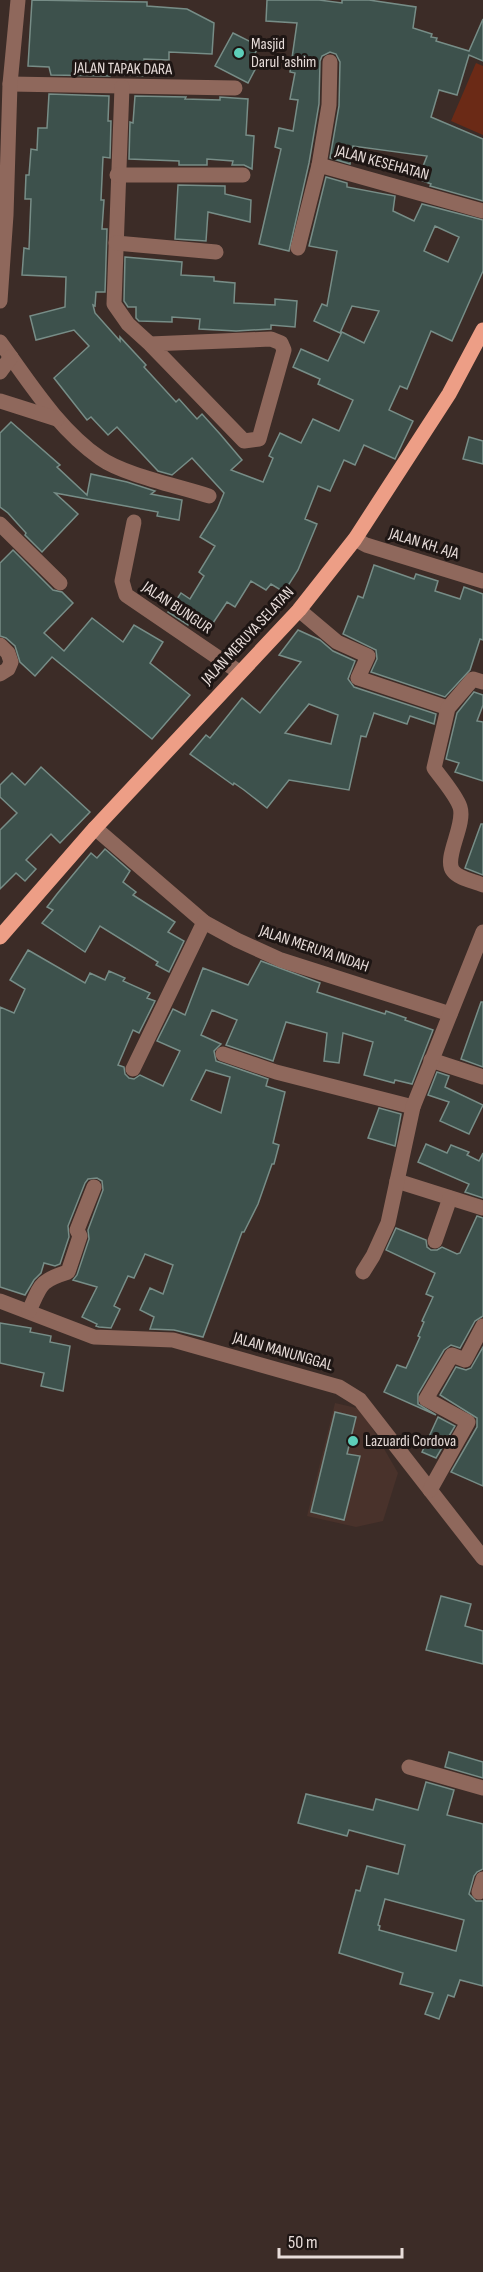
<svg xmlns="http://www.w3.org/2000/svg" width="483" height="2272" viewBox="0 0 483 2272" font-family="'Sofia Sans Condensed',sans-serif">
  <rect width="100%" height="100%" fill="#3c2c27"/>
  <path fill="#49322b" d="M335,1403L361,1409L398,1473L383,1521L356,1527L307,1516Z"/>
  <path fill="#6b2a16" d="M476,63L483,66V135L451,121Z"/>
  <g fill="#3d514c" stroke="#778d87" stroke-width="1.5" fill-rule="evenodd">
    <path d="M32,0L147,2V6L187,9L214,23L212,54L169,52V60L144,59L143,76L110,74V76L51,75L49,67L28,66Z"/>
    <path d="M267,0H319L342,3V0H369L416,7L413,28L432,34L431,37L437,38L436,41L469,51L483,19V61L469,55L457,95L439,90L431,117L483,139V201L430,186L431,184L418,179L427,156L353,146L350,164L330,158L339,106L340,62L336,54L330,52L322,56L320,61L319,104L309,163L289,251L259,244L281,149L275,147L279,128L293,131L298,100L290,99L295,73L290,72L297,23L266,21Z"/>
    <path d="M233,33L259,46L252,59L259,62L248,83L215,66Z"/>
    <path d="M49,94L109,96L108,121H111L110,158L103,157L101,200H104L102,229H107L105,292H96L95,306L93,305L95,313L120,341V337L146,365L144,367L176,402L179,399L197,419L202,414L220,434L242,460L231,470L263,482L273,458L269,456L280,433L301,443L313,419L339,431L353,400L318,384L320,379L293,367L301,349L328,361L342,332L364,343L379,311L352,306L340,333L314,321L322,304L327,306L337,251L309,246L326,177L347,183V187L395,196L393,211L414,221L422,204L483,220V271L452,341L431,331L407,389L400,386L389,410L413,421L395,459L364,445L355,465L344,460L330,491L318,486L305,519L317,524L298,570L284,592L271,584L266,590L251,581L235,607L227,602L207,632L190,622L188,625L168,612L181,593L190,599L204,576L199,572L215,546L200,537L217,510L224,493L192,458L172,475L158,471L117,427L108,435L91,417L87,420L54,378L89,346L74,330L36,340L30,316L65,307L66,277L22,275L24,248L29,249L31,199H25L26,175H29L31,149L37,150L38,128H47ZM435,226L459,237L448,262L424,251Z"/>
    <path d="M135,96L186,97L185,99L220,100V97L248,99L246,135L254,136L252,169L244,165H232L233,161L207,159V165H179V161L129,159L130,122L133,123Z"/>
    <path d="M178,185L225,186V194L251,200L250,222L208,212L206,241L175,239Z"/>
    <path d="M125,257L182,262L181,275L214,277V281L235,283L234,303L275,305V299L297,301L295,327L271,325V329L236,331L199,329L200,319L172,317V322L139,321L136,318V307H128L124,301Z"/>
    <path d="M11,422L60,465L57,467L87,495L91,474L127,482L155,491L151,494L182,500L179,520L157,516L158,512L55,493L78,514L42,552L25,535L26,533L8,513L0,507V433Z"/>
    <path d="M469,437L483,441V464L463,459Z"/>
    <path d="M13,550L53,590L62,592L73,603L44,633L64,651L92,618L123,642L134,625L163,642L150,663L190,695L152,739L52,657L35,676L20,662L15,646L6,638L0,636V563Z"/>
    <path d="M374,565L414,579L416,574L438,581L435,591L460,599L464,587L483,594V640L480,639L470,670L445,697L371,672L377,659L376,650L343,634L358,596L363,598Z"/>
    <path d="M298,630L320,640L333,651L355,661L348,679L354,687L436,714L434,724L410,716L407,724L374,713L366,737L361,736L349,790L289,780L267,808L244,790L234,783L233,785L190,754L206,735L210,738L242,698L260,713L301,662L279,655ZM309,704L338,715L331,744L285,733Z"/>
    <path d="M474,692L483,695V705L477,721L483,722V781L455,772L459,763L446,759L457,713Z"/>
    <path d="M41,767L90,812L60,843L51,834L26,860L36,869L25,881L16,873L0,889V830L17,813L0,797V785L12,773L25,785Z"/>
    <path d="M481,824H483V875L465,868Z"/>
    <path d="M105,849L130,871L123,882L136,892L133,895L175,922L168,932L184,941L169,972L156,965L158,962L100,926L85,952L42,923L53,910L47,907L57,894L91,853L97,858Z"/>
    <path d="M28,950L85,983L90,973L105,980L109,971L125,978L123,981L150,993L147,998L155,1001L139,1033L133,1030L118,1065L124,1067L125,1074L129,1078L134,1079L140,1075L163,1086L180,1051L157,1041L173,1009L185,1015L203,968L248,985L261,961L320,983L317,992L385,1014L386,1011L406,1018L405,1020L433,1030L412,1084L395,1080L394,1083L364,1075L373,1042L343,1033L339,1063L324,1061L327,1033L286,1022L273,1061L226,1045L237,1020L212,1010L201,1035L221,1044L214,1051L216,1061L268,1079L266,1086L285,1092L273,1143L279,1145L274,1164H272L258,1204L244,1232H242L203,1337L174,1330L150,1329L154,1317L140,1310L150,1288L163,1294L173,1265L145,1254L134,1278L128,1276L114,1306L120,1309L111,1328L99,1327L96,1326L97,1324L82,1317L97,1287L73,1280L77,1275L89,1239L88,1230L103,1190L102,1181L97,1178L88,1179L85,1183L68,1226L69,1237L60,1264L55,1266L44,1263L41,1273L34,1280L25,1295L0,1287V1007L14,1013L25,989L10,980ZM206,1070L230,1077L221,1113L191,1100Z"/>
    <path d="M481,1002H483V1067L461,1059Z"/>
    <path d="M437,1072L449,1076L445,1087L483,1105L469,1134L440,1121L449,1102L428,1095Z"/>
    <path d="M379,1108L401,1114L395,1146L368,1138Z"/>
    <path d="M426,1144L447,1153L451,1145L469,1152L467,1155L479,1161L483,1153V1198L465,1192L469,1184L418,1162Z"/>
    <path d="M477,1216L483,1218V1316L475,1321L460,1348L451,1345L444,1350L418,1394V1404L436,1415L384,1392L397,1365L406,1368L420,1337L418,1336L424,1322L422,1321L433,1297L426,1294L435,1273L386,1250L396,1228L426,1240L427,1247L431,1250H437L442,1247L457,1254L460,1253Z"/>
    <path d="M0,1323L31,1328L30,1332L51,1336L50,1342L70,1346L63,1391L41,1386L44,1373L0,1363Z"/>
    <path d="M483,1347V1486L451,1472L477,1427V1418L440,1395L456,1367L466,1370L471,1368Z"/>
    <path d="M335,1412L356,1417L347,1454L360,1456L344,1520L311,1512Z"/>
    <path d="M438,1417L455,1426L436,1458L422,1452Z"/>
    <path d="M441,1596L471,1604L465,1626L483,1631V1664L426,1650Z"/>
    <path d="M449,1752L483,1762V1778L445,1767Z"/>
    <path d="M426,1782L454,1790L447,1815L483,1824V1869L477,1872L474,1876L469,1894L476,1901H483V1986L460,1980L454,1997L448,1995L439,2019L425,2014L433,1993L400,1984L403,1973L339,1953L356,1890L360,1891L367,1866L398,1874L405,1845L349,1830L347,1836L298,1823L306,1794L373,1810L376,1799L418,1810ZM385,1899L464,1920L456,1951L379,1930L380,1926L378,1925Z"/>
  </g>
  <g fill="none" stroke-linecap="round" stroke-linejoin="round">
    <g stroke="#8f685c" stroke-width="15">
      <path d="M10,84L235,88"/>
      <path d="M122,87L114,304L128,324L150,344L244,441L259,439L284,350L281,343L271,339L150,344"/>
      <path d="M319,165L329,105L330,62"/>
      <path d="M117,175H243"/>
      <path d="M116,243L216,252"/>
      <path d="M298,248L319,165L483,211"/>
      <path d="M0,301L6,215L10,84L18,0"/>
      <path d="M0,342C30,383 58,429 100,458C124,475 179,486 209,496"/>
      <path d="M0,372L11,357"/>
      <path d="M0,401L57,419"/>
      <path d="M134,522L122,581L126,595L239,672"/>
      <path d="M0,524L60,583"/>
      <path d="M355,539L366,545L483,581"/>
      <path d="M299,610L337,642L368,656L358,678L448,708"/>
      <path d="M0,645L8,653L11,662L8,669L0,674"/>
      <path d="M483,682L473,679L448,708L434,768C441,778 456,795 460,807C466,825 443,858 453,871C459,879 474,881 483,885"/>
      <path d="M95,828L204,922L237,940L281,960L450,1014"/>
      <path d="M223,1054L276,1072L413,1107"/>
      <path d="M431,1060L483,1077"/>
      <path d="M133,1069L204,922"/>
      <path d="M397,1181L483,1208"/>
      <path d="M435,1241L450,1198"/>
      <path d="M363,1272L373,1256L388,1223L413,1107L483,932"/>
      <path d="M0,1301L94,1337L173,1340L339,1387L360,1400L483,1558"/>
      <path d="M29,1311C41,1285 39,1281 68,1272L80,1236L77,1230L94,1187"/>
      <path d="M430,1490L468,1422L426,1399L452,1355L465,1360L483,1326"/>
      <path d="M409,1767L483,1788"/>
      <path d="M479,1892L483,1879"/>
    </g>
    <path stroke="#ed9e86" stroke-width="15" d="M0,937L95,828L299,610L355,539L449,394L483,330"/>
  </g>
  <g fill="#5dceb9" stroke="#1e1614" stroke-width="2">
    <circle cx="239" cy="53" r="6"/>
    <circle cx="353" cy="1441" r="6"/>
  </g>
  <g text-anchor="middle" dominant-baseline="central" stroke-width="6" stroke-linejoin="round" paint-order="stroke">
    <g font-size="16" fill="#e8ddda" stroke="#1e1614" text-anchor="start">
      <text x="251" y="44">Masjid<tspan x="251" dy="18">Darul 'ashim</tspan></text>
      <text x="365" y="1441">Lazuardi Cordova</text>
    </g>
    <g font-size="16" fill="#e8ddda" stroke="#1e1614">
      <text transform="translate(123 69) rotate(1)">JALAN TAPAK DARA</text>
      <text transform="translate(382 163) rotate(15)">JALAN KESEHATAN</text>
      <text transform="translate(424 544) rotate(17)">JALAN KH. AJA</text>
      <text transform="translate(177 608) rotate(34)">JALAN BUNGUR</text>
      <text transform="translate(248 636) rotate(-47)">JALAN MERUYA SELATAN</text>
      <text transform="translate(314 949) rotate(19)">JALAN MERUYA INDAH</text>
      <text transform="translate(283 1352) rotate(16)">JALAN MANUNGGAL</text>
    </g>
  </g>
  <path d="M279 2248v9h123v-9" fill="none" stroke="#e8ddda" stroke-width="3"/>
  <text x="288" y="2248" font-size="18" fill="#e8ddda" stroke="#1e1614" stroke-width="4.5" paint-order="stroke">50 m</text>
</svg>
